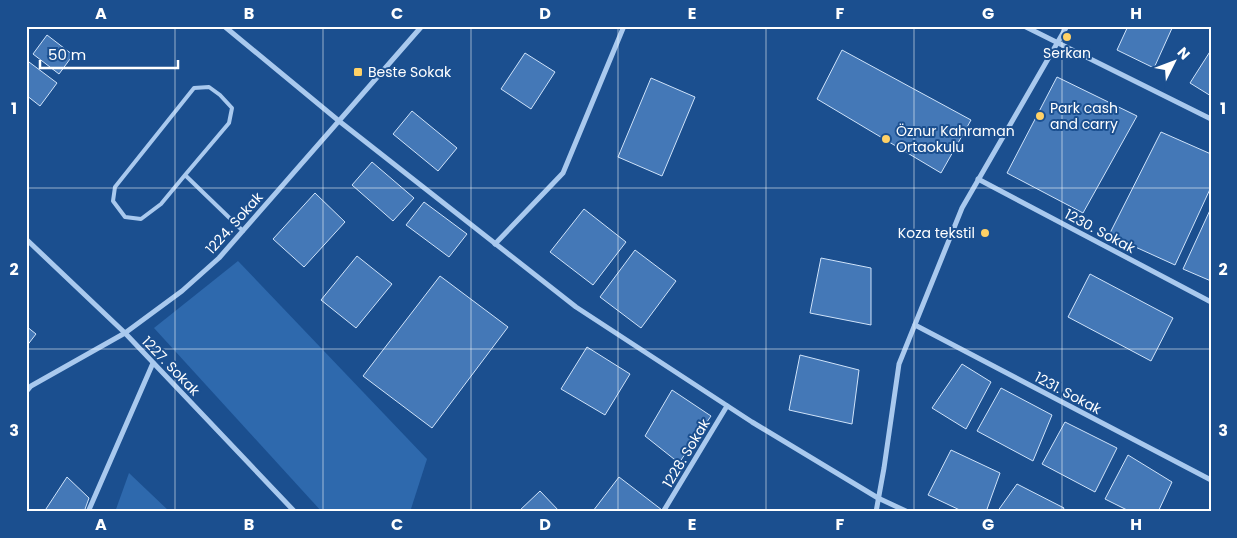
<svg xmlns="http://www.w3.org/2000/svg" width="1237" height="538" viewBox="0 0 1237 538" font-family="Poppins,sans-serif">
  <rect width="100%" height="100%" fill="#1b4f8f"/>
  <g fill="#2e69ad">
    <path d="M238,261L427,459L410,512H322L154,328Z"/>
    <path d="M129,473L170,512H115Z"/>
  </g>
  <g fill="#4478b7" stroke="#cfe3fa">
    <path d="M1128,26H1173L1154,68L1117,50Z"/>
    <path d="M47,35L73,55L59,74L33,54Z"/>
    <path d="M842,50L971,120L941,173L817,99Z"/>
    <path d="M1211,50V96L1190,83Z"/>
    <path d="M525,53L555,72L531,109L501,89Z"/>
    <path d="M29,62L57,83L40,106L26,95V66Z"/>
    <path d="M1057,77L1137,116L1083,213L1007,173Z"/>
    <path d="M651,78L695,97L662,176L618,157Z"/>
    <path d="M412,111L457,148L438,171L393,134Z"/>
    <path d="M1161,132L1211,154V187L1175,265L1109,235Z"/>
    <path d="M372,162L414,198L393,221L352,185Z"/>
    <path d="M315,193L345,222L304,267L273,239Z"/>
    <path d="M424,202L467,234L449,257L406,225Z"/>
    <path d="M1211,208V281L1183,269Z"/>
    <path d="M584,209L626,242L593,285L550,252Z"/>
    <path d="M635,250L676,281L641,328L600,297Z"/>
    <path d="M357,256L392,284L356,328L321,300Z"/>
    <path d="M821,258L871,268V325L810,313Z"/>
    <path d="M1090,274L1173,318L1151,361L1068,317Z"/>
    <path d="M440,276L508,327L432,428L363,376Z"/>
    <path d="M26,326L36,334L26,347Z"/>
    <path d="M587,347L630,374L605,415L561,389Z"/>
    <path d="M800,355L859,370L852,424L789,410Z"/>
    <path d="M962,364L991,382L966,429L932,408Z"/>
    <path d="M1001,388L1052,415L1033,461L977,431Z"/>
    <path d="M672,390L711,416L679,463L645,436Z"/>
    <path d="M1065,422L1117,448L1095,492L1042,464Z"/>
    <path d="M951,450L1000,473L986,512H964L928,495Z"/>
    <path d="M1128,455L1172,482L1158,512H1131L1105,499Z"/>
    <path d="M67,477L89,498L84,512H44Z"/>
    <path d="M619,477L662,510L661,512L593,511Z"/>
    <path d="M1017,484L1064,508L1062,512H997Z"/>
    <path d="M540,491L560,512H518Z"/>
  </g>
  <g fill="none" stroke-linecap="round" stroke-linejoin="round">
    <path stroke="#a9c9ee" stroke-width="4" d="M185,175L161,204L141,219L125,217L113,201L115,187L194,88L209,87L220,95L232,108L229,123L185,175L243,231"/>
    <g stroke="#a9c9ee" stroke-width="5">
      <path d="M224,26L339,121L576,307L752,422L878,498L908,512"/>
      <path d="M1024,26L1211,119"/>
      <path d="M1210,26H1211"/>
      <path d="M978,179L1211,302"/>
      <path d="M26,239L125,333L295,512"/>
      <path d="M495,244L563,173L624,26"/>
      <path d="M915,325L1211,480"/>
      <path d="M26,392L31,386L125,333L182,291L219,258L422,26"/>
      <path d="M88,512L153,363"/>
      <path d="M663,512L727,406"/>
      <path d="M876,512L884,468L899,364L962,208L1067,26"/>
    </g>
  </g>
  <path fill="none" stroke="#fff" stroke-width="1" stroke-opacity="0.55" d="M175,26V512M323,26V512M471,26V512M618,26V512M766,26V512M914,26V512M1062,26V512M26,188H1211M26,349H1211"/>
  <g fill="#ffd166" stroke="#1b4f8f" stroke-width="2">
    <circle cx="1067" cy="37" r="5"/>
    <rect x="353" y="67" width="10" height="10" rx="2.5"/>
    <circle cx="1040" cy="116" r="5"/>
    <circle cx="886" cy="139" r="5"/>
    <circle cx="985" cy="233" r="5"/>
  </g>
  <g text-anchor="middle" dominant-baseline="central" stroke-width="4" stroke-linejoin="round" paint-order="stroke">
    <g font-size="14" fill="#fff" stroke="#1b4f8f" text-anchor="start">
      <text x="1067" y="53" text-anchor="middle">Serkan</text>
      <text x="368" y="72">Beste Sokak</text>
      <text x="1050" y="108">Park cash<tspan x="1050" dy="16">and carry</tspan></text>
      <text x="896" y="131">Öznur Kahraman<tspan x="896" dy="16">Ortaokulu</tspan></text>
      <text x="975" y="233" text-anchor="end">Koza tekstil</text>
    </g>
    <g font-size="14" fill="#fff" stroke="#1b4f8f">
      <text transform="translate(234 223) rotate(-48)">1224. Sokak</text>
      <text transform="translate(1100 231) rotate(28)">1230. Sokak</text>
      <text transform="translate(171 366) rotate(46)">1227. Sokak</text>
      <text transform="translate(1068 393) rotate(28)">1231. Sokak</text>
      <text transform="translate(686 453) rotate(-59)">1228. Sokak</text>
    </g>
  </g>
  <rect width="1237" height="538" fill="none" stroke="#1b4f8f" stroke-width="55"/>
  <g transform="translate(1174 62) rotate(48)" stroke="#1b4f8f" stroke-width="4" paint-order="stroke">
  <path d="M0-4L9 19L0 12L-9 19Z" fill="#ffffff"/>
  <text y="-8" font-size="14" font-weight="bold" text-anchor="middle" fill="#ffffff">N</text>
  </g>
  <path d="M40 60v8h138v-8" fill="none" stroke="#ffffff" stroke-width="2.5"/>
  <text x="48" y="60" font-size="15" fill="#ffffff" stroke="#1b4f8f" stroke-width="4" paint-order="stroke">50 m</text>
  <rect x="28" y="28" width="1182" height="482" fill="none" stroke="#fff" stroke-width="2"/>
  <g font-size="16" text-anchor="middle" font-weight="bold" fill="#fff">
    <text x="101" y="19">A</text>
    <text x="249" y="19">B</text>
    <text x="397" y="19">C</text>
    <text x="545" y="19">D</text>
    <text x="692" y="19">E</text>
    <text x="840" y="19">F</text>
    <text x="988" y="19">G</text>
    <text x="1136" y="19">H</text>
    <text x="14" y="114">1</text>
    <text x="1223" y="114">1</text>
    <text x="14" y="275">2</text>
    <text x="1223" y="275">2</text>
    <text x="14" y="436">3</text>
    <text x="1223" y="436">3</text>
    <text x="101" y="530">A</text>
    <text x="249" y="530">B</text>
    <text x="397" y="530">C</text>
    <text x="545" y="530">D</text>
    <text x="692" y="530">E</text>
    <text x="840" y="530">F</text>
    <text x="988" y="530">G</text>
    <text x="1136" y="530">H</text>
  </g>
</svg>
